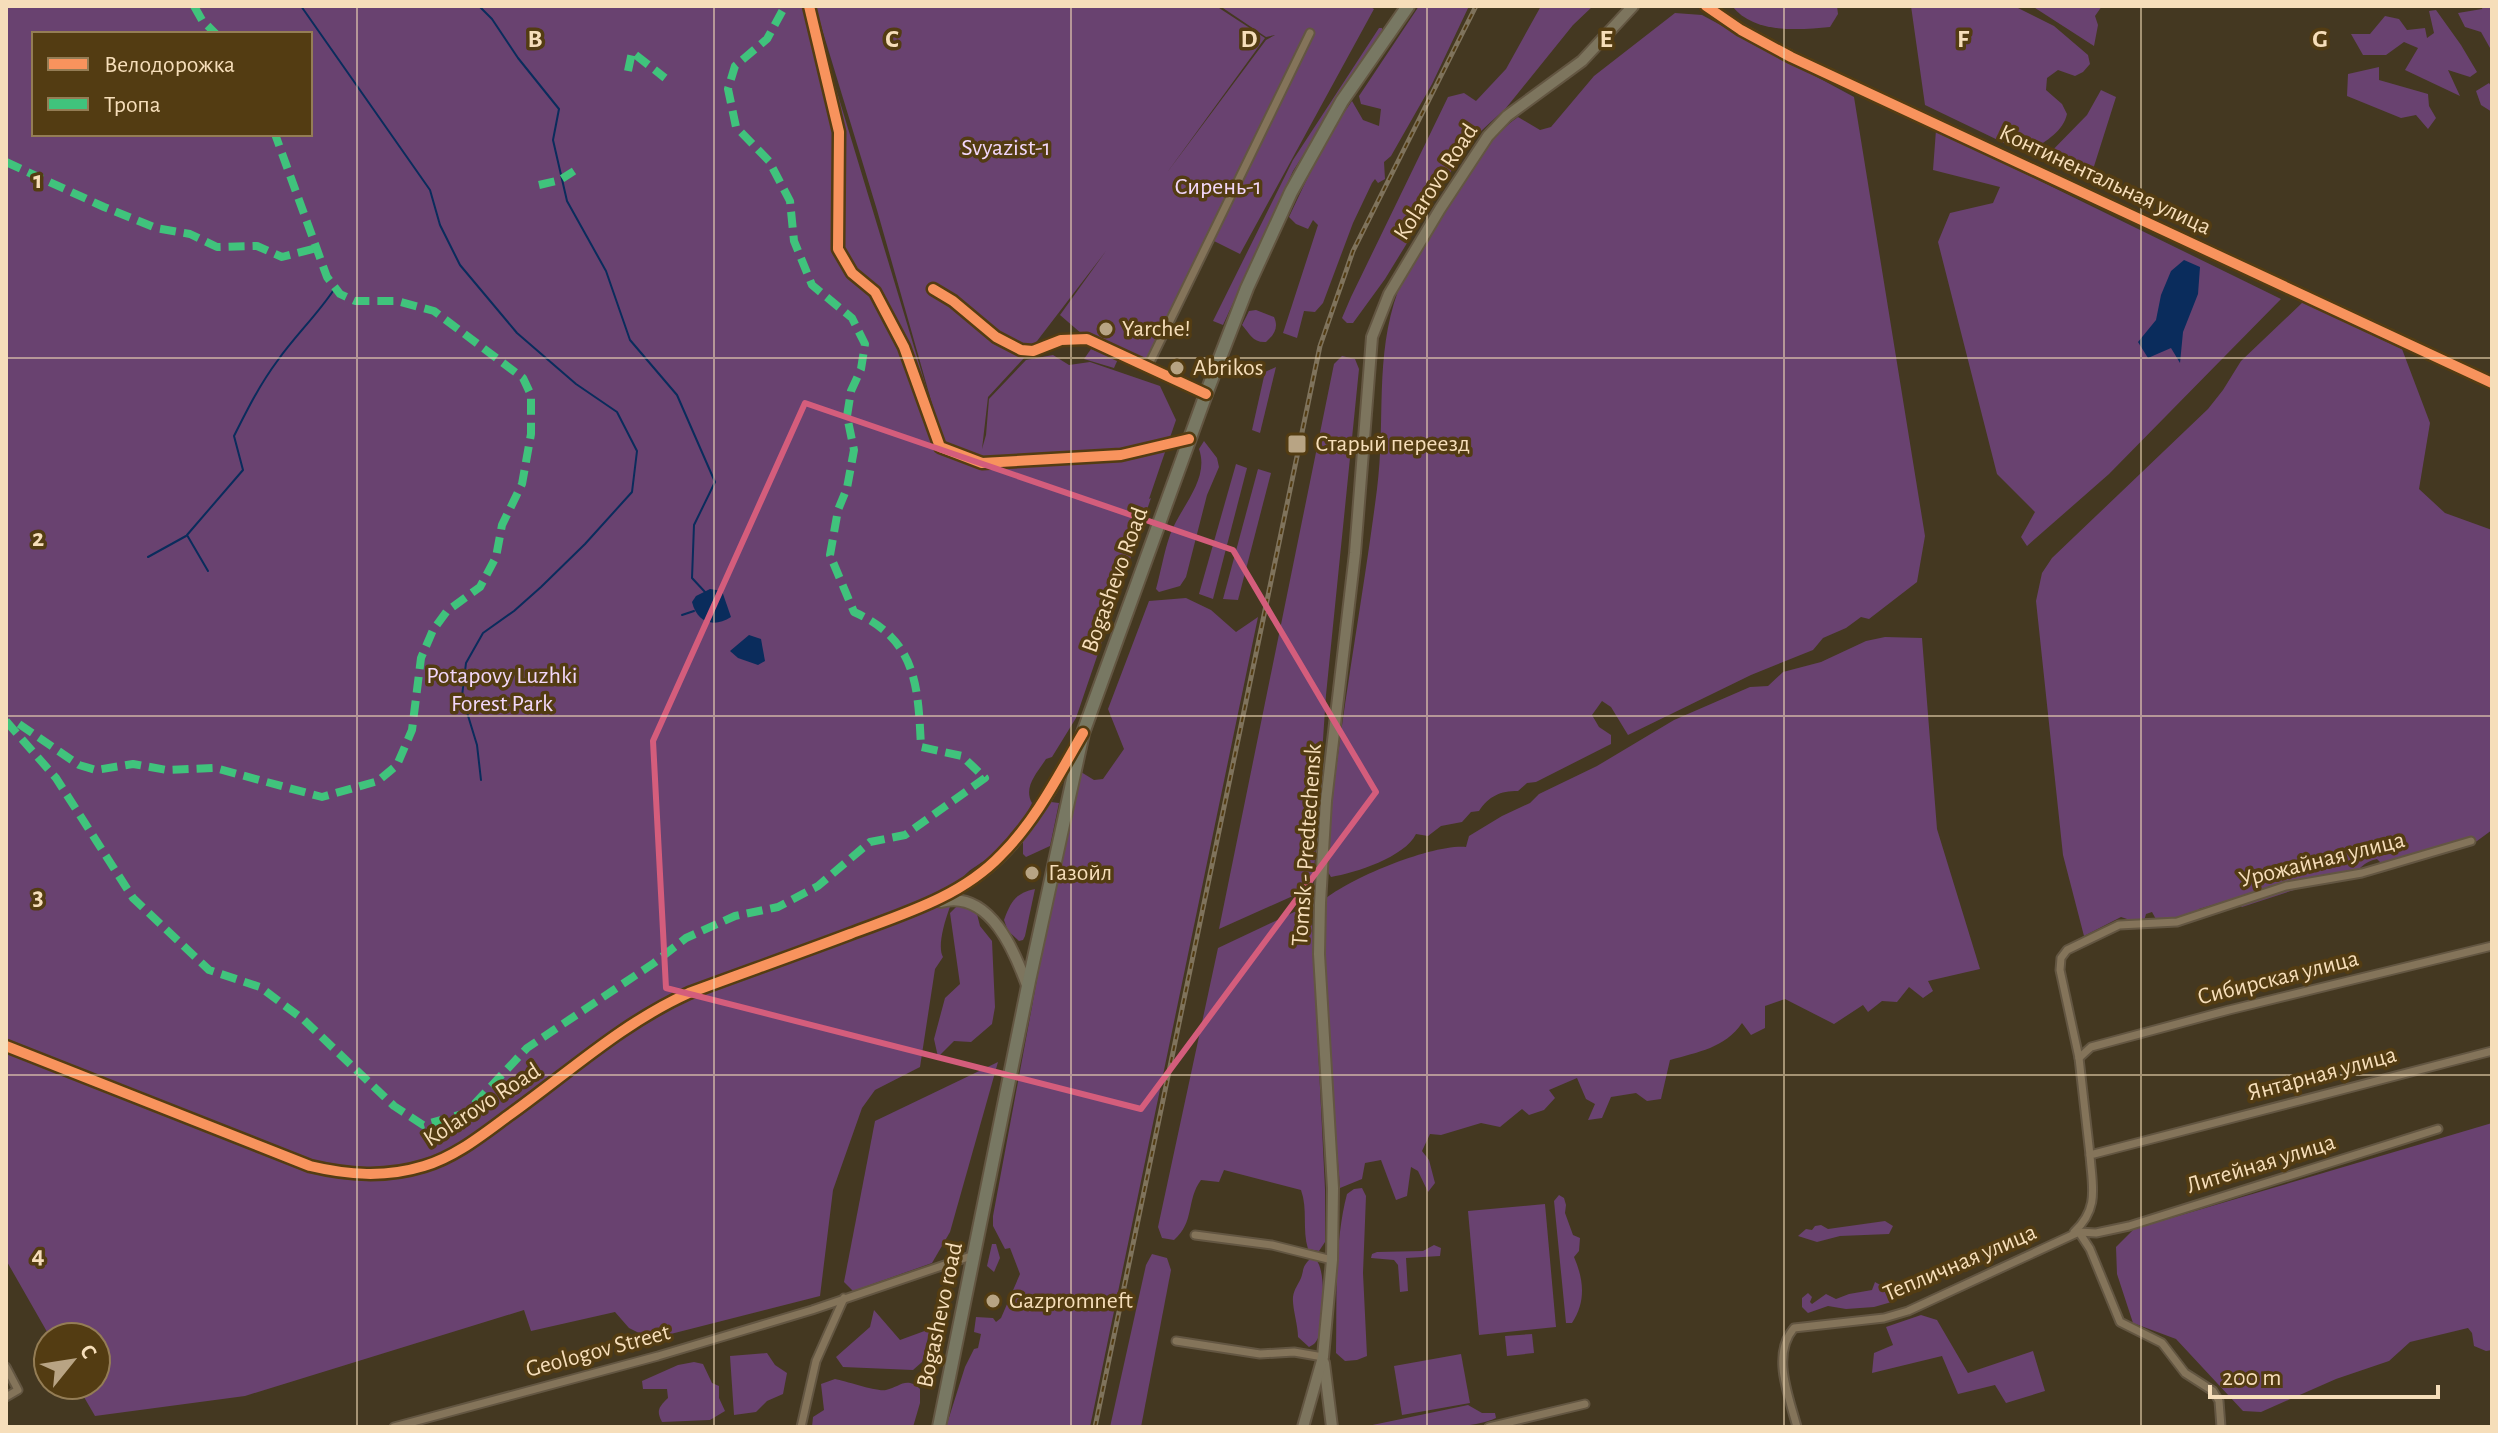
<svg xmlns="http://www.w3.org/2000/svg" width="2498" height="1433" viewBox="0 0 2498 1433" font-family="'Alegreya Sans',sans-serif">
  <rect width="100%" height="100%" fill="#443821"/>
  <g fill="#694270" fill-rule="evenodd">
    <path d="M6,6H811L944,446L877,210L815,6H1216L1265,38L1166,174L1266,40L1275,35L1266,37L1220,6H1369L1374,9L1240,254L1206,237L1145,365L1082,334L1060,315L1106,251L1024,358L988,397L982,449L986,435L989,399L1026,360L1053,355L1069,365L1090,362L1160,386L1176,420L1149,499L1151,498L1076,718L1052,757L1046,759C1037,773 1023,787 1032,803C1022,825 1010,842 990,857C983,862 970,869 965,875C955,890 934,942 943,957L935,969L920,1067L875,1090L862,1108L833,1190L820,1296L651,1339L629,1328L615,1312L531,1331L524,1310L245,1396L95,1416L77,1385H96V1337H50L6,1260ZM34,34H310V134H34Z"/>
    <path d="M1419,6H1469L1432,84L1391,156L1384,162L1385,179L1378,183L1375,179L1372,183L1353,223L1323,303L1315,312L1304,311L1297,338L1283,333L1318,225L1313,220L1308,229L1296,224L1289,217C1308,177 1326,137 1352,101L1363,120L1379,126L1381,109L1361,104L1359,96Z"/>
    <path d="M1541,6H1593L1573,25L1506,108L1480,132L1458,160L1385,279L1353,323H1347L1342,318L1351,297L1448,97L1464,93L1476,101L1506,69Z"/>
    <path d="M1732,6H1837L1838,14L1830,27C1798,30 1754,34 1732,6Z"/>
    <path d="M1911,6H2014L2054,26L2088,55L2090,64L2083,72L2075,76L2058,70L2047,78L2046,90L2062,104L2067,114C2063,133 2042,143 2027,154L1925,105Z"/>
    <path d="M2032,6H2102L2095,16L2098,25L2094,46Z"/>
    <path d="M2483,6H2492L2490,48L2481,32L2465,27L2458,13L2482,9Z"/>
    <path d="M2436,10L2461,45L2477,72L2470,77L2448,70L2460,96L2405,70L2418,48L2404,42L2386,55H2363L2351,34H2370L2385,16L2399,19L2407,30L2425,28L2427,38L2434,33L2429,11Z"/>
    <path d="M1675,13L1702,15L1854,97L1925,536L1917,582L1869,619L1861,617L1846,628L1823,638L1813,650L1751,675L1628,735L1611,707L1602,701L1592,715L1599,727L1611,735V744L1536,782L1527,783L1518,791C1500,791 1489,796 1479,811L1471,812L1462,822L1441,826L1428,836L1416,834C1405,857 1355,873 1331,877L1326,869C1335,742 1361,616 1377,489C1386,422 1374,357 1398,291C1406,268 1422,247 1434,227C1458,189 1481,143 1518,117L1540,130L1551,127L1594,76Z"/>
    <path d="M1379,28H1382V32L1293,171L1223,325L1213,321L1293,160Z"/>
    <path d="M2379,67V80L2428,94L2429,106L2436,118L2428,129L2416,115L2401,118L2347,96L2348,74Z"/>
    <path d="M2489,83L2492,88V112L2481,105L2476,91Z"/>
    <path d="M2101,90L2116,97L2089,182L2042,161L2087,115Z"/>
    <path d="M1936,130L2281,299L2109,474L2027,546L2021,537L2035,512L1997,474L1938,242L1950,213L1993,203L2000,187L1933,170Z"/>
    <path d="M2303,302L2402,349L2430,423L2419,489L2445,513L2492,530V830L2477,841L2382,864L2377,859C2363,862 2360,870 2349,876C2336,884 2318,886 2303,884L2297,889L2242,907L2232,899L2199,909L2195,917L2158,923L2152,912L2146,914L2144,921L2135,929L2127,919L2121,917L2084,936L2063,855L2036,601L2042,573L2052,558L2208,409L2223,390L2241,361Z"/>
    <path d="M1256,310L1274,317C1279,328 1274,335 1266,342C1253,343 1250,334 1242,325L1249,311Z"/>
    <path d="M1091,349L1118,359L1114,368L1084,359Z"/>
    <path d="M1342,356L1355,359L1359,369L1326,695L1313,887L1219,929L1334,364Z"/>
    <path d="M1276,367L1260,433L1252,430L1265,372Z"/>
    <path d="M1204,441L1217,458L1219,467L1207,495L1186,577L1180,586L1159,592L1156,589C1161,571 1164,552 1170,535C1180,507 1210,480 1199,449Z"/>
    <path d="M1236,464L1247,468L1213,599L1199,594Z"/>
    <path d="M1258,469L1271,473L1238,600L1223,599Z"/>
    <path d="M1186,598L1211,610L1236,632L1258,617L1090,1427H946L965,1367L974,1349L978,1348L981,1334L974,1332L976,1317L993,1318L996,1322L1001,1318L1020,1274L1010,1248L1005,1249L993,1226V1216L1041,958L1081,772L1094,780L1103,779L1124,749L1108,709L1149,601Z"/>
    <path d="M1885,637L1922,638L1937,829L1980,969L1928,981L1933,991L1923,998L1909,987L1897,1002L1882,1001L1868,1012L1863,1005L1834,1024L1785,999L1765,1006V1028L1751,1035L1742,1023C1725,1048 1698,1052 1670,1060L1661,1099L1647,1101L1636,1093L1611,1097L1602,1118L1588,1120L1595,1104L1586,1099L1577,1078L1549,1090L1555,1098L1544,1110L1529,1115L1522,1109L1500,1127L1481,1123L1441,1135L1430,1134L1422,1151L1429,1160L1435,1183L1428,1192L1418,1171L1411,1167L1407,1196L1396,1200L1381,1160L1365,1163L1362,1179L1340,1188L1326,1006L1324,900C1350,878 1432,844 1466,847L1469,836L1502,816L1530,803L1539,794L1597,766L1674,720L1750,687L1768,686L1783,672L1821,662L1866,641Z"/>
    <path d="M1051,802L1059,803L1050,846L1026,857L1023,854V839Z"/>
    <path d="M1035,889L1025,936L1023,940L1019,941L1008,931L1004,920C1011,901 1016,893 1035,889Z"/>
    <path d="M959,904L977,914L980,926L992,941L995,1007L992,1024L971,1042L954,1041L938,1057L934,1039L945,998L960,984L950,913Z"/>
    <path d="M1311,904L1325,1189V1242L1319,1251L1308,1249C1302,1229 1308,1209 1301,1190L1224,1170L1219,1182L1201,1180C1186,1200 1195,1222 1174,1240L1162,1238L1158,1227L1218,948Z"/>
    <path d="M998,1062L950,1232L932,1263L853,1291L844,1282L875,1121Z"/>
    <path d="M2492,1123V1350L2486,1351L2474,1346L2472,1333L2468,1328L2410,1342L2389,1361L2336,1379L2261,1412L2243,1411L2176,1339L2133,1323L2117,1274L2116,1247L2134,1229Z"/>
    <path d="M1362,1188L1366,1196L1363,1273L1367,1356L1357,1360L1345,1361L1336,1353C1337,1301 1334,1244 1347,1194L1354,1189Z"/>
    <path d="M1559,1195L1564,1198L1566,1205L1565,1213L1573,1235L1580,1238L1579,1251L1574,1257C1584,1280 1586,1302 1572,1323H1566L1554,1201Z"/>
    <path d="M1545,1204L1556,1327L1479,1335L1468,1211Z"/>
    <path d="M1885,1221L1893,1226L1889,1234L1840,1236L1817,1242L1798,1236L1806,1229L1812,1230L1815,1226L1821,1225L1828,1229Z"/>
    <path d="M992,1244H996L1000,1258L994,1272L987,1266Z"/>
    <path d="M1434,1245L1441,1248L1440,1256L1406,1258L1408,1291L1400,1292L1398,1265L1394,1260L1371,1258L1372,1254L1377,1252L1423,1251Z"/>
    <path d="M1152,1254L1167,1258L1171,1270L1141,1427H1110L1146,1265Z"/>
    <path d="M1309,1260H1316C1327,1271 1323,1323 1318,1338C1315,1344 1314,1344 1309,1347L1298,1337C1298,1325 1292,1307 1293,1297C1294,1289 1298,1285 1301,1278C1304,1270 1302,1267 1309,1260Z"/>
    <path d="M1875,1282L1896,1294L1895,1301L1874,1307L1846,1309L1828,1306L1808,1313L1802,1307V1298L1808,1293L1812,1297L1810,1302L1812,1304L1826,1294L1836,1299L1849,1294L1872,1290Z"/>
    <path d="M874,1310L900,1340L930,1329L922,1362L913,1370L843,1367L836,1357L870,1327Z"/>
    <path d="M1921,1315L1937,1320L1968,1373L2033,1351L2045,1391L2006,1403L1995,1385L1958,1394L1942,1356L1872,1373L1874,1353L1893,1345L1886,1327Z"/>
    <path d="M1532,1334L1534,1353L1507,1356L1505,1336Z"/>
    <path d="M767,1353L775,1365L787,1373L783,1394L767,1401L756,1412L734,1415L730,1356Z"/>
    <path d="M1461,1354L1470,1403L1402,1415L1394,1366Z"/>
    <path d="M694,1362L703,1364L712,1383L719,1386V1398L725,1411L710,1420L662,1422C656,1410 659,1407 668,1398L667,1389H643L642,1381L678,1365Z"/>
    <path d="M835,1379C846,1381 877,1392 886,1390C900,1387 906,1376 920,1389V1403L913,1427H812L813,1417L824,1410L821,1384Z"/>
    <path d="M1468,1405L1482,1413H1495L1496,1418C1466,1432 1398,1427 1363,1427Z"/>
  </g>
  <g fill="#0a2c5c">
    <path d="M2184,260L2200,267L2198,294L2183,332L2180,363L2171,348L2148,358L2138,342L2156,320L2161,295L2171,271Z"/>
    <path d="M710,589L722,591L731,617C714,628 697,623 692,602L696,596Z"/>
    <path d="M749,635L761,639L765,661L758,665L738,658L730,651Z"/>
  </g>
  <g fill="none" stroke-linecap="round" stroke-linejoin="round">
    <g stroke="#0a2c5c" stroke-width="2">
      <path d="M301,6L430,190L440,225L460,265L517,333L576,384L617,412L637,451L632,492L585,544L541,587L514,611L483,633L466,663L462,696L477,745L481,780"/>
      <path d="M479,6L492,19L518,58L559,109L553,140L567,201L606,271L630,340L677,395L715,482L694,525L692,578L705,592"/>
      <path d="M148,557L186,536"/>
      <path d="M208,571L187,535L243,470L234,436C247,410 260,384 278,360C295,336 316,316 333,291"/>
      <path d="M682,615L694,611"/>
    </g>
    <defs>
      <g id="street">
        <path d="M809,6L839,132L838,249L852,273L875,292L904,347L940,447L982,463L1121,455L1189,439"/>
        <path d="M933,289L953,301L996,337L1021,350L1033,351L1061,340L1087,339L1206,394"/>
        <path d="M1147,368L1310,33"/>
        <path d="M2079,1058L2091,1047L2229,1010L2492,946"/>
        <path d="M2090,1155L2079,1058L2060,970L2061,958L2067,950L2119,925L2177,922L2286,886L2362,873L2471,841"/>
        <path d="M2074,1232C2100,1208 2092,1186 2090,1155L2492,1051"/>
        <path d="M2079,1232L2090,1249L2120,1322L2162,1343L2185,1373L2213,1391L2219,1401L2221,1427"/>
        <path d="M1195,1235L1272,1245L1332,1260"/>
        <path d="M1176,1341L1260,1354L1294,1352L1323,1357"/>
        <path d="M6,1367L18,1390L6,1397"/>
        <path d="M394,1427L658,1356L812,1310L974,1255"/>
        <path d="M801,1427L816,1361L844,1298"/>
        <path d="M1489,1427L1585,1404"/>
        <path d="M1797,1427C1789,1396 1771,1355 1794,1328L1884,1318L1908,1311L2079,1232L2096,1233L2129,1226L2438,1129"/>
      </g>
      <g id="secondary">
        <path d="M1706,6L1741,30L1791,57L2492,383"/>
        <path d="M941,902C990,889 1015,952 1028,988"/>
        <path d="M6,1046L310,1166C348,1175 385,1178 424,1166C455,1157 482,1135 508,1116C567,1074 622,1023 689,993C744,973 800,953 855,932C906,913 960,896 1000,857C1034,824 1055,782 1078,742"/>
        <path d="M1324,1363L1332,1427"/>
        <path d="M1303,1427L1323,1357L1332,1260L1333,1188L1319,954L1320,903L1326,801L1355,553L1372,337L1389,294L1440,209L1488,136L1507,116L1582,61L1633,6"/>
      </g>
      <path id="primary" d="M939,1427L1029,981L1083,733L1206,394L1247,288L1291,192L1342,101L1408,6"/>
    </defs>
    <use href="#street" stroke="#635642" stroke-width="11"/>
    <use href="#secondary" stroke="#635642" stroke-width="14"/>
    <use href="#primary" stroke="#635642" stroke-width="16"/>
    <use href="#street" stroke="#84745a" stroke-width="7"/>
    <use href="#secondary" stroke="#7d755e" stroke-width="10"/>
    <use href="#primary" stroke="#787863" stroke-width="12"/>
    <defs>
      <path id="rail" d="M1095,1427L1320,346L1353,251L1476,6"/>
    </defs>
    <use href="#rail" stroke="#7f735c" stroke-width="5"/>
    <use href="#rail" stroke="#533c12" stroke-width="2" stroke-dasharray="6" stroke-linecap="butt"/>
    <g stroke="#40c37c" stroke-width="8" stroke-dasharray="16 8" stroke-linecap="butt">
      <path d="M194,6L202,20L216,34"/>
      <path d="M628,71L632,52L665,78"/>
      <path d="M6,162L104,207L156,228L190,234L217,247L257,246L282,257L317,248"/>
      <path d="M539,185L560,180L574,171"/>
      <path d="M6,721L56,778L133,898L209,970L260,987L304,1020L394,1106L423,1125L466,1113L527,1048L654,963L686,938L735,916L778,907L818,886L870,842L905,835L985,778L962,756L921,747C918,686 917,640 854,612L830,555L838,510L847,488L854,450L847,416L851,391L861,369L865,344L852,318L812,285L794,241L790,201L769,161L736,127L728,89L735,66L767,39L785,6"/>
      <path d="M19,724L79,765L96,770L133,764L167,770L215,768L322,797L378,781L397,765L412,730L421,658L433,630L447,611L480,587L496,557L502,525L522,484L531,434V395L523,378L434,311L397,301H355L340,294L327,277L275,134"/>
    </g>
    <defs>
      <g id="cycleway">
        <path d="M809,6L839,132L838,249L852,273L875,292L904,347L940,447L982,463L1121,455L1189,439"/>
        <path d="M1706,6L1741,30L1791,57L2492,383"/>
        <path d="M933,289L953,301L996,337L1021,350L1033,351L1061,340L1087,339L1206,394"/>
        <path d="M6,1046L310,1166C348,1175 385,1178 424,1166C455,1157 482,1135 508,1116C567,1074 622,1023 689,993C743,973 797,954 850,934C903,914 961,897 1001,855C1036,820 1058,776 1083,733"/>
      </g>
    </defs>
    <use href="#cycleway" stroke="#533c12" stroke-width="15"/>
    <use href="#cycleway" stroke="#f8935d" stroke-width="10"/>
  </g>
  <path fill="none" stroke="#d45d7c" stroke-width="6" stroke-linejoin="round" d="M805,403L1233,550L1376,792L1141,1109L666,988L653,741Z"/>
  <path fill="none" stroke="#f6deba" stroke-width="2" stroke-opacity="0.55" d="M357,6V1427M714,6V1427M1071,6V1427M1427,6V1427M1784,6V1427M2141,6V1427M6,358H2492M6,716H2492M6,1075H2492"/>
  <g fill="#b8a484" stroke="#533c12" stroke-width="3">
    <circle cx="1106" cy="329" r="8"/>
    <circle cx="1177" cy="368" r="8"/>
    <rect x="1287" y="434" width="20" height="20" rx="4"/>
    <circle cx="1032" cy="873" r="8"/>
    <circle cx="993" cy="1301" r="8"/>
  </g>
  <g text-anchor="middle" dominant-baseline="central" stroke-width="7" stroke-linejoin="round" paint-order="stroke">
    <g font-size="24" fill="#f2d7fa" stroke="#533c12">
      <text x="1006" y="148">Svyazist-1</text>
      <text x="1218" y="187">Сирень-1</text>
      <text x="502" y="676">Potapovy Luzhki<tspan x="502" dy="28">Forest Park</tspan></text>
    </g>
    <g font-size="24" fill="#f6deba" stroke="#533c12">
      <text transform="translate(2105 180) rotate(25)">Континентальная улица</text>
      <text transform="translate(1436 182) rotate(-57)">Kolarovo Road</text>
      <text transform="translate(1115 580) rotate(-70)">Bogashevo Road</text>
      <text transform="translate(1307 845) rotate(-86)">Tomsk - Predtechensk</text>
      <text transform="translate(2322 860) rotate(-14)">Урожайная улица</text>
      <text transform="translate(2278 978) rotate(-14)">Сибирская улица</text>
      <text transform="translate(2322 1074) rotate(-15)">Янтарная улица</text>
      <text transform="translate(482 1105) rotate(-33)">Kolarovo Road</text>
      <text transform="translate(2261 1164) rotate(-17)">Литейная улица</text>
      <text transform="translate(1960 1263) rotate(-23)">Тепличная улица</text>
      <text transform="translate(940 1315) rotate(-78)">Bogashevo road</text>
      <text transform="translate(598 1351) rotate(-15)">Geologov Street</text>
    </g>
    <g font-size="24" fill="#f6deba" stroke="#533c12" text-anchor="start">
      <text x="1122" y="329">Yarche!</text>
      <text x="1193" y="368">Abrikos</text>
      <text x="1315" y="444">Старый переезд</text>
      <text x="1048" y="873">Газойл</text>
      <text x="1009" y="1301">Gazpromneft</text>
    </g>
  </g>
  <g font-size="26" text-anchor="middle" font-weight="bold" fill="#f6deba" stroke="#533c12" stroke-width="7" stroke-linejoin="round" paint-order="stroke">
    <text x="535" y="47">B</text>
    <text x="892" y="47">C</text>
    <text x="1249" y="47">D</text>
    <text x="1606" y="47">E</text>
    <text x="1963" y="47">F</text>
    <text x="2320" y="47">G</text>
    <text x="38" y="188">1</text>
    <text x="38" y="546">2</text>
    <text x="38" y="905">3</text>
    <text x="38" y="1263">4</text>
  </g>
  <rect width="2498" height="1433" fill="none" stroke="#f6deba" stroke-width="16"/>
  <rect x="32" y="32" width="280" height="104" fill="#533c12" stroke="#947d55" stroke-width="2"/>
  <rect x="48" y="58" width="40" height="12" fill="#f8935d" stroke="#947d55" stroke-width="2"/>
  <text x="104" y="72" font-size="24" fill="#f6deba">Велодорожка</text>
  <rect x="48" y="98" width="40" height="12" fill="#40c37c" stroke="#947d55" stroke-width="2"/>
  <text x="104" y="112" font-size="24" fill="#f6deba">Тропа</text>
  <g transform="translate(72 1361) rotate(60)"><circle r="38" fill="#533c12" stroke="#947d55" stroke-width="2"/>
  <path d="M0-6L14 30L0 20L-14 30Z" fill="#b8a484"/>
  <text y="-12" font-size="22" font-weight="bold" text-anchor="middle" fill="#f6deba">С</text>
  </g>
  <path d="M2210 1385v12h228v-12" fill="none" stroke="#f6deba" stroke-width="4"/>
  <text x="2222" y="1385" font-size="24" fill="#f6deba" stroke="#533c12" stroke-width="6" paint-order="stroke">200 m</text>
</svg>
